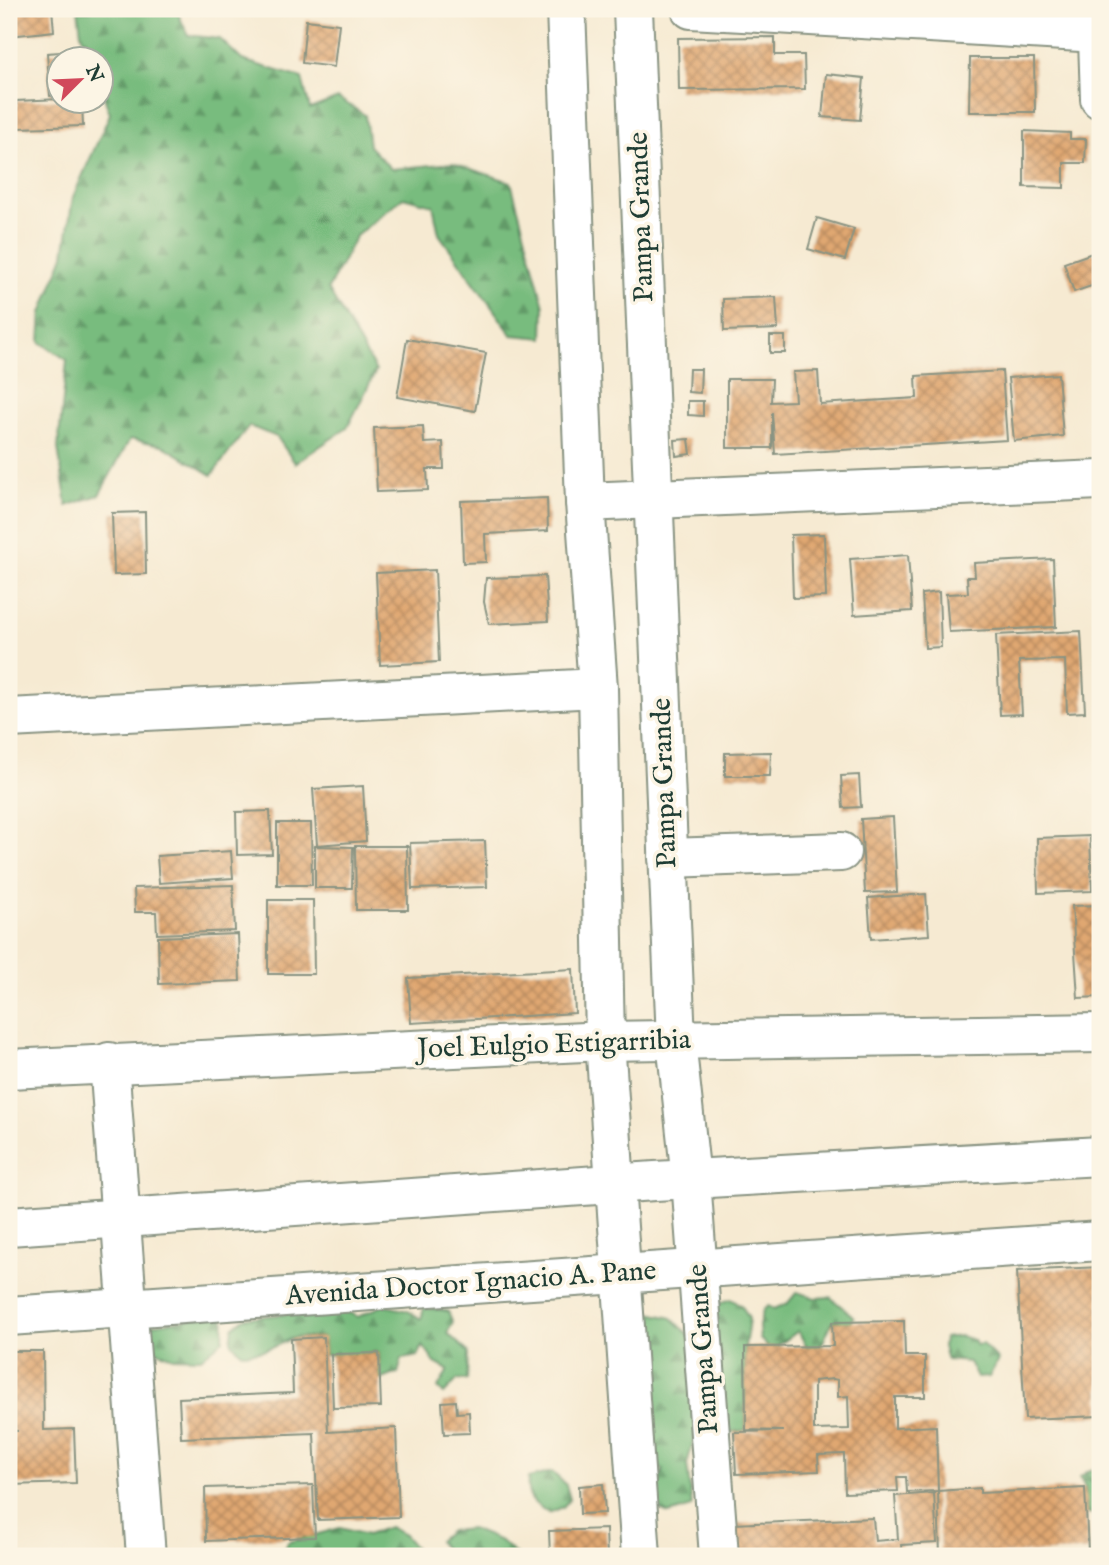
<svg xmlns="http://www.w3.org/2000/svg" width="1109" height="1565" viewBox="0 0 1109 1565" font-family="'IM FELL English',serif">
  <defs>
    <pattern id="forest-firs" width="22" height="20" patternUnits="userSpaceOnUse" patternTransform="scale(1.75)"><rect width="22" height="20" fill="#78bc7e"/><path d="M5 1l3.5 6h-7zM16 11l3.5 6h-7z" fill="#629a68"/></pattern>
    <pattern id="building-cross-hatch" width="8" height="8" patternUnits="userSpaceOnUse" patternTransform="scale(1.75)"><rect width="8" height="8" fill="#e0a771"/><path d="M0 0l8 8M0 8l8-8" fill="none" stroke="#b5895e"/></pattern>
  </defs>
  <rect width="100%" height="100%" fill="#fcf5e5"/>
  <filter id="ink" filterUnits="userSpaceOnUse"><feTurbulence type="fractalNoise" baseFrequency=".0143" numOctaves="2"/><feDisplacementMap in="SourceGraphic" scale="14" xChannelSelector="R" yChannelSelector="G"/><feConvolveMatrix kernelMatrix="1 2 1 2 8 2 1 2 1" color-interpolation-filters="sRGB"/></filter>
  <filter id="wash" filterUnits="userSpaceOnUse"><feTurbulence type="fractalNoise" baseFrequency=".00686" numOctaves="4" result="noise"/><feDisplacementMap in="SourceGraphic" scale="28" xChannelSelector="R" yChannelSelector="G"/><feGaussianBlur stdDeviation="1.57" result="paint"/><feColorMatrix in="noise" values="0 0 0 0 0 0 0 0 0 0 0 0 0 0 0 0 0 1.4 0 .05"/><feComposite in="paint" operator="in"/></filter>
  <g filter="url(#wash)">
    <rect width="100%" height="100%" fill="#f6ead2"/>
    <g fill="url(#forest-firs)" stroke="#4c7c59" stroke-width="2">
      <path d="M78,9H176L188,35L220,39L242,60L302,78L310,109L338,98L365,115L369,146L391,169L453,163L511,182L544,306L543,338L512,335L439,234L433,205L403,197L356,236L328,289L376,371L347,428L295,463L277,437L249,426L212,475L162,445L130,439L99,495L67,506L58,448L67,360L40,342L42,313L64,255L73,197L110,114L102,91V60L90,59L81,33Z"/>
      <path d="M797,1292L815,1298L830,1297L854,1317L851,1322H832L821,1346L807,1347L798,1331L776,1347H768L760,1339L759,1326L763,1310L768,1306L774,1309L788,1303Z"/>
      <path d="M731,1299L742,1306L749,1319L745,1347L746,1430L732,1432L724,1439L712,1306Z"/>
      <path d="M383,1305L408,1311L421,1319L424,1308L448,1311L453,1323L447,1333L468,1352L467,1380H457L444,1394L438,1388L448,1370L435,1363L423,1346L418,1356L402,1359L398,1373L380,1380L379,1353L325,1355L323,1337C314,1338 298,1335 290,1339C273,1348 261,1352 242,1353L231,1342L233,1327L244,1318L341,1309L358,1317Z"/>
      <path d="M649,1313L672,1318L694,1340L700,1415L687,1464L692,1507L669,1514L644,1504L663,1470L638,1453L647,1436Z"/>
      <path d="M224,1314L223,1340L201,1358L173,1357L155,1350L149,1325Z"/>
      <path d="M960,1336L974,1340L976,1345L982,1344L998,1360L989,1377L977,1378L969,1362L947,1360L943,1347L944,1338Z"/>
      <path d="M1100,1469V1514H1087L1085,1488L1080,1477L1090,1470Z"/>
      <path d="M552,1472L566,1485L570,1499L563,1507L549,1513C532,1503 526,1498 528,1478Z"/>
      <path d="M389,1527L404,1535L416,1549L410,1556H283L288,1542L340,1528L367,1535Z"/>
      <path d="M471,1529L501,1541L517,1556H451L438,1541L450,1531Z"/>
    </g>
    <g id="blocks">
      <g fill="url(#building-cross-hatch)" fill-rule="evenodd">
        <path d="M9,9H52L54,31L10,36Z"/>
        <path d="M306,20L339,24L334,67L302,63Z"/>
        <path d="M775,37V55H804L805,89L679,90L678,38Z"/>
        <path d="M75,51V60H60V95L50,96L47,53Z"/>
        <path d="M970,58H1034L1035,112H969Z"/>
        <path d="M826,74L864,78L860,120L822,117Z"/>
        <path d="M60,99V102H82L83,126L17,128L16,101Z"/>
        <path d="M1024,131L1070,133V139H1086L1085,163H1064V188L1024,187Z"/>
        <path d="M817,218L854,229L845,260L808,249Z"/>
        <path d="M1098,251L1100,283L1074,292L1064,263Z"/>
        <path d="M776,297L778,329L724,331L723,299Z"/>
        <rect x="770" y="336" width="15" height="17"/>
        <path d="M407,339L486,353L475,411L397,397Z"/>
        <path d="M689,369H701L700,393L688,392Z"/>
        <path d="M818,371L820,404L917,398L916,376L1002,371L1007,440L775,454L772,412V448H727V379H772L771,402L795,401L793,372Z"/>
        <path d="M1058,374L1063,436L1014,441L1008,378Z"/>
        <path d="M688,401H703V416L688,415Z"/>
        <path d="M423,426L424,443L443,442L444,469H427L428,490L377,492L374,428Z"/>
        <path d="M689,439L691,454L676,456L675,440Z"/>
        <path d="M547,498L548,531L485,534L486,562L463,563L461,501Z"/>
        <path d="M145,512L146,574L114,575L112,513Z"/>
        <path d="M824,534L826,597L793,598L791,535Z"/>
        <path d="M908,555L912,611L854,615L850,559Z"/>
        <path d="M1053,559L1056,627L949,632L946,594L968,593L967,577H975L974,563Z"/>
        <path d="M435,570L439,662L380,665L376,573Z"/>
        <path d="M545,576L548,621L489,624L484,602L486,578Z"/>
        <path d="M939,592L941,647L925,648L922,594Z"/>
        <path d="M1081,631L1085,712L1067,713L1065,660L1019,661L1022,714L1000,715L996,635Z"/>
        <path d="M771,752L770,776H725V753Z"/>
        <path d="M859,775L861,807L843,808L841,776Z"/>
        <path d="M363,786L366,841L317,845L313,789Z"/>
        <path d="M270,811L272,854L237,855L236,812Z"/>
        <path d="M893,817L897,892L865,893L861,819Z"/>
        <path d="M277,823H311L312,885H277Z"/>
        <path d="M1090,836L1092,891L1038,893L1037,838Z"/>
        <path d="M485,841L487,887L412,889L410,843Z"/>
        <path d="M315,846L353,847L352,888H315Z"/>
        <path d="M355,846H407L408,910H356Z"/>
        <path d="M231,851L233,878L159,883L157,856Z"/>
        <path d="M233,885L235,931L157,934L156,912H135L134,888Z"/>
        <path d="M926,894L929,935L871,939L868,898Z"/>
        <path d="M268,900H313L314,974H268Z"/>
        <path d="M1100,905V997L1078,998L1072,906Z"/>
        <path d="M238,934L240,981L159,984L158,937Z"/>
        <path d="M573,969L575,1013L411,1023L408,978Z"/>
        <path d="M1100,1267V1416L1025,1419L1017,1271Z"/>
        <path d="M904,1321L905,1356H925V1397H895V1428L936,1426L938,1491L907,1492L906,1477H897L898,1491L845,1493L844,1454L818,1455L819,1471L736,1474L734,1432L783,1431L746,1430L745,1347L833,1346L832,1322ZM833,1379L838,1380V1397L848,1396L849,1429L814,1430V1381Z"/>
        <path d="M324,1337L328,1432L396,1428L399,1517L318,1520L314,1433L181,1438L179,1398L293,1393L291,1339Z"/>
        <path d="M9,1351H43L44,1430L74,1429L76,1483L9,1485V1431H18L9,1430Z"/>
        <path d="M379,1353L381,1407L333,1408L331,1354Z"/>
        <path d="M456,1401L457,1413L469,1412L470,1433L444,1434L442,1402Z"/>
        <path d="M603,1484L605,1513L580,1514L579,1486Z"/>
        <path d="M313,1485L315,1537L206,1541L205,1488Z"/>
        <path d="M980,1488V1493L1085,1488L1088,1551L940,1556L938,1491Z"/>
        <path d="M934,1493L937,1543L901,1545L902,1556H847V1551L819,1553V1556H735L734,1524L873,1518L875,1541L898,1539L895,1496Z"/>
        <path d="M606,1529L607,1556H550L549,1531Z"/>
      </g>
    </g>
  </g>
  <g filter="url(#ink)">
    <use href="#blocks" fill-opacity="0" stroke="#8a9483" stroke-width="2"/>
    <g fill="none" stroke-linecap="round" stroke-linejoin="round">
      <defs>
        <g id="minor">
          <path d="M566,9L585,502L598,688L605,1041L641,1556"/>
          <path d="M633,9L676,1041L691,1179L719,1556"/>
          <path d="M691,9L1098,33"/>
          <path d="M1097,9L1100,99"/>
          <path d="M585,502L1100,480"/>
          <path d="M9,718L598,688"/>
          <path d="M668,858L841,852"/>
          <path d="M109,1062L146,1556"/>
          <path d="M9,1069L605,1041L1100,1033"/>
          <path d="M9,1226L655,1181L1100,1156"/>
          <path d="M9,1316L1100,1241"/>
        </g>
      </defs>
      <use href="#minor" stroke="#8a9483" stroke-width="42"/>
      <use href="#minor" stroke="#fff" stroke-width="38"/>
    </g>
  </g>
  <g text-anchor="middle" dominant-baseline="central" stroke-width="7" stroke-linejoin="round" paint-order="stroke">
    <g font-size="28" fill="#1f3d34" stroke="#fcf5e5">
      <text transform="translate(642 217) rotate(-92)">Pampa Grande</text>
      <text transform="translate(665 783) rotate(-92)">Pampa Grande</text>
      <text transform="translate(554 1045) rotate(-2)">Joel Eulgio Estigarribia</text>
      <text transform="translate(471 1284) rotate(-4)">Avenida Doctor Ignacio A. Pane</text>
      <text transform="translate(704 1349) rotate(-94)">Pampa Grande</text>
    </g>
  </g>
  <rect width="1109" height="1565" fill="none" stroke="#fcf5e5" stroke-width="35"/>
  <g transform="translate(80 80) rotate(66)"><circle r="33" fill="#fcf5e5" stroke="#a4ab9e" stroke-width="2"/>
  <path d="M0-5L12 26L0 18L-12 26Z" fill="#d1495b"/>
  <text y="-10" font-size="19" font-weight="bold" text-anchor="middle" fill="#1f3d34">N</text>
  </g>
</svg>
